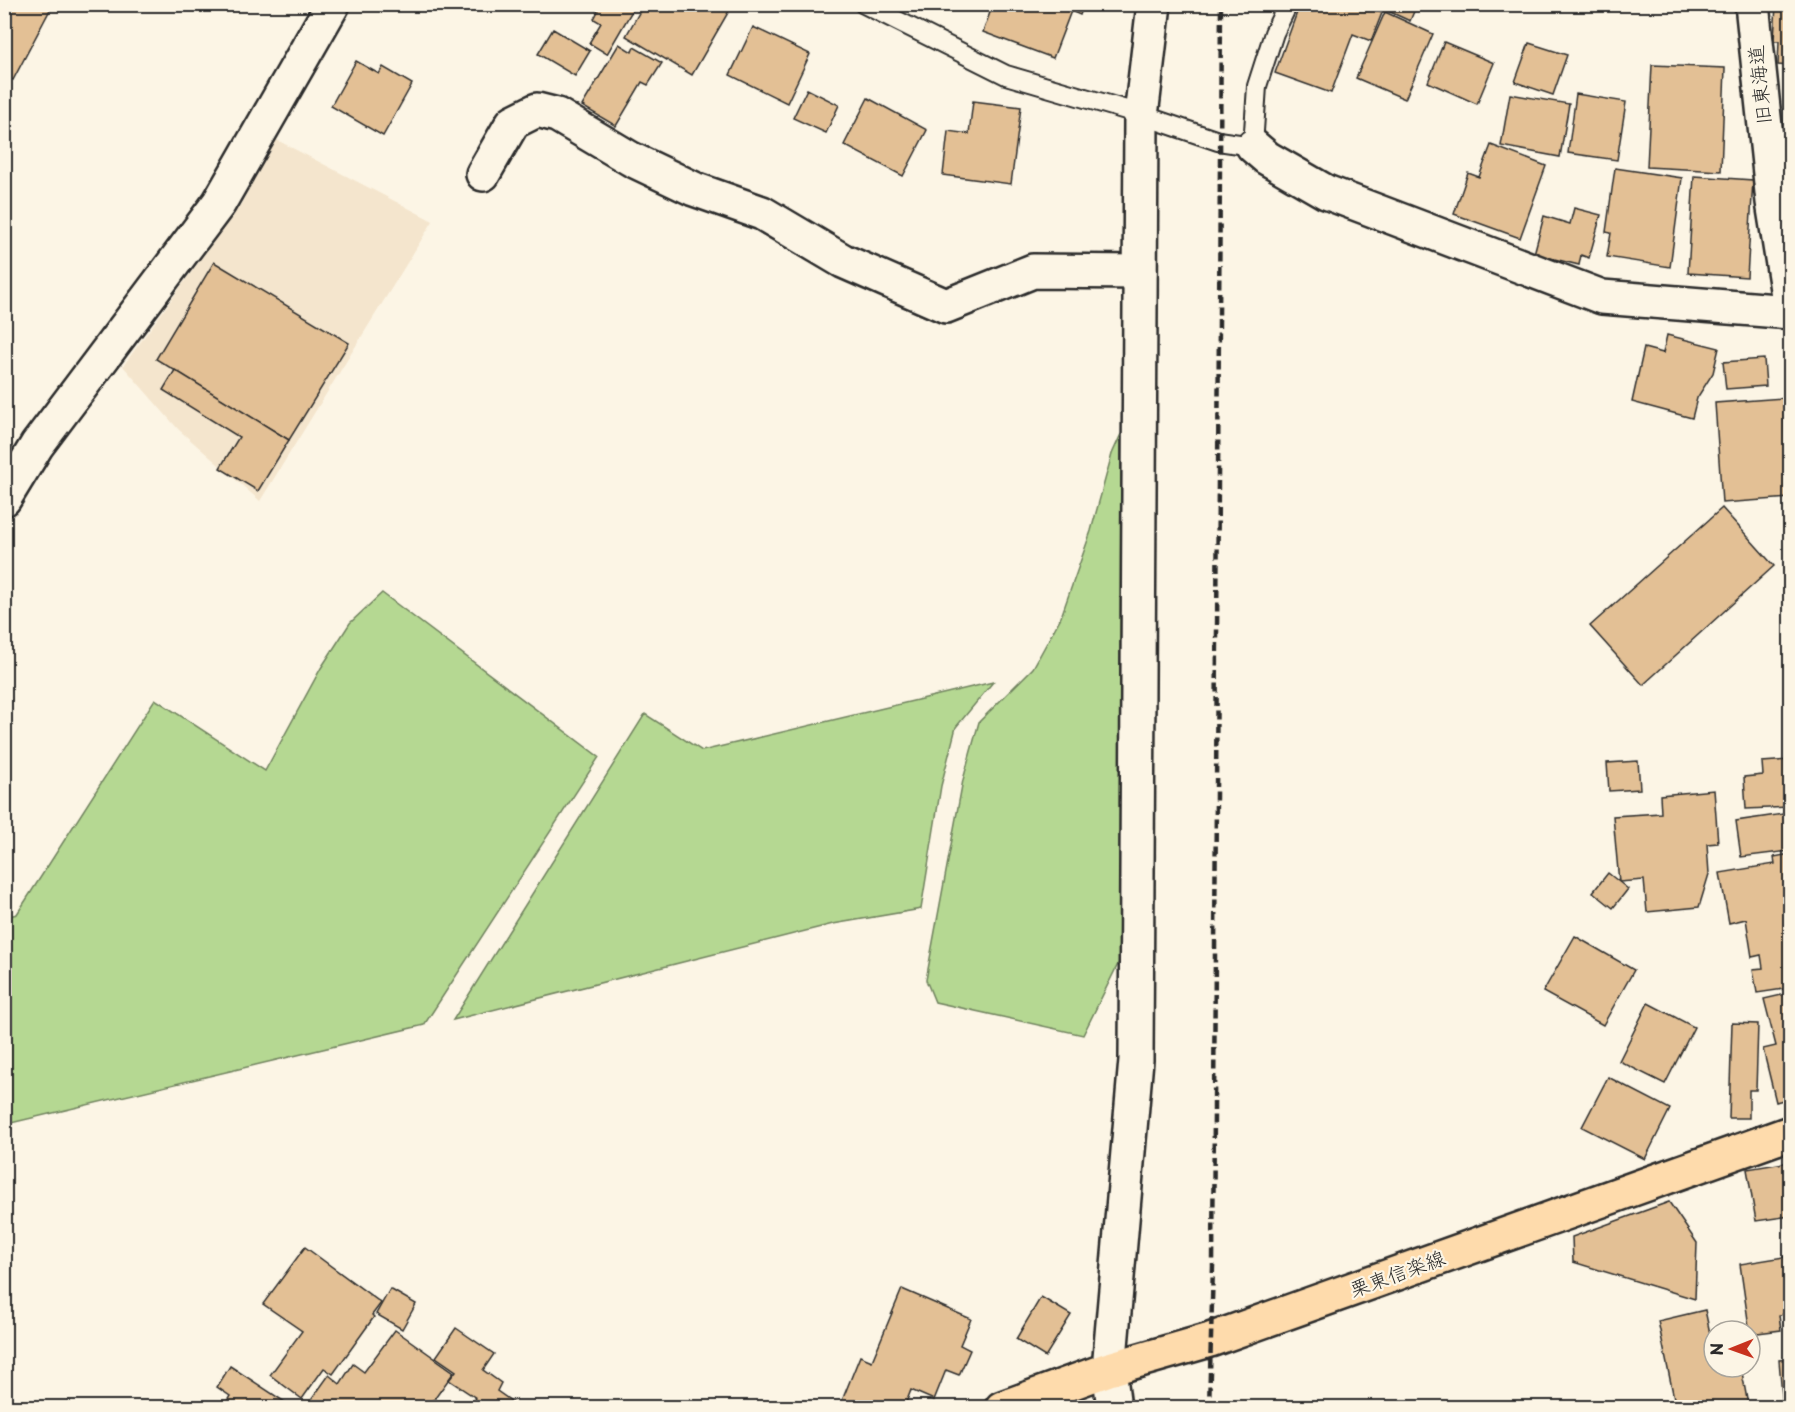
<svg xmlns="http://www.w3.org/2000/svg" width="1795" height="1412" viewBox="0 0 1795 1412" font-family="'Playpen Sans','Klee One',sans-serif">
  <rect width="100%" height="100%" fill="#fcf5e5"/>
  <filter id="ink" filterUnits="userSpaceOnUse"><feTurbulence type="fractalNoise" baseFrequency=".0167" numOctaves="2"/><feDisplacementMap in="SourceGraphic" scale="12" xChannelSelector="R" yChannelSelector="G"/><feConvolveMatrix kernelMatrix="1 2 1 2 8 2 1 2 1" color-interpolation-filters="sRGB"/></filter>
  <g filter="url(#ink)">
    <path fill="#f4e5cd" d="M275,139L433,221L260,501L178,429L123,366L241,204Z"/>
    <g fill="#b5d892" stroke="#70825e" stroke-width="1.5">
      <path d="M1121,434L1119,962L1083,1035L935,1002L926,980L963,780L979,722L1033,668L1061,617L1091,531L1112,454Z"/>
      <path d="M382,593L599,757L424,1025L11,1123L4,1118L5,917L17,914L155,699L265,771L321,668L350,623Z"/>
      <path d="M993,682L956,727L941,786L921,909L833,924L453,1020L645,714L702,751Z"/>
    </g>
    <g fill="#e3c095" stroke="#2b2b2b" stroke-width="1.5">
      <path d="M4,4H53L13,80L4,76Z"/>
      <path d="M587,4H636L607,54L589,43L601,23L594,19L598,11Z"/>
      <path d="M644,4H733L692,75L626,36Z"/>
      <path d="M993,4H1084L1080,15L1071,11L1053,58L983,32Z"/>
      <path d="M1300,4H1359L1382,13L1371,41L1353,34L1331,93L1275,73Z"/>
      <path d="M1373,4H1417L1410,21Z"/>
      <path d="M1776,4H1790V66L1778,65L1779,41H1774Z"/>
      <path d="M1385,12L1433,34L1405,99L1356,78Z"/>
      <path d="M753,27L810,54L787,103L730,75Z"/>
      <path d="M553,29L590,51L575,76L538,54Z"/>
      <path d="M1444,42L1494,63L1477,104L1428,82Z"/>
      <path d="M1529,43L1567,55L1553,95L1515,82Z"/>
      <path d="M619,44L632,52L634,47L662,63L648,85L642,82L616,126L582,106Z"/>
      <path d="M356,61L379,74L383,67L412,84L383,136L331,106Z"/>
      <path d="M1652,65L1725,68L1721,171L1647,167Z"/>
      <path d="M807,89L839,105L826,133L793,118Z"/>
      <path d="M1510,94L1569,104L1560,157L1501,146Z"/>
      <path d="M1576,94L1626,102L1617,160L1568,153Z"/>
      <path d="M868,98L927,130L903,176L844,145Z"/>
      <path d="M973,101L1021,107L1011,184L943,175L948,131L969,134Z"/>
      <path d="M1491,145L1546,166L1520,238L1454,214L1468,173L1479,177Z"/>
      <path d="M1790,145V210L1781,147Z"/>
      <path d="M1615,168L1682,178L1670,267L1607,257L1611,233L1606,232Z"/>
      <path d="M1694,176L1753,180L1747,277L1688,273Z"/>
      <path d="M1574,208L1601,215L1589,258L1581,255L1579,265L1534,254L1544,216L1570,224Z"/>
      <path d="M214,262L349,343L289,440L156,359Z"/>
      <path d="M1667,335L1719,348L1713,373L1697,398L1692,418L1632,402L1644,348L1663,353Z"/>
      <path d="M1764,359L1766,386L1726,389L1723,362Z"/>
      <path d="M175,370L289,440L258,491L220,468L239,437L163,390Z"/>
      <path d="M1783,398L1790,498L1722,503L1715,403Z"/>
      <path d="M1722,508L1774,566L1643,685L1590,626Z"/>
      <path d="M1790,760V807L1746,809L1744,777L1763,775L1762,762Z"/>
      <path d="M1638,761L1640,789L1609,791L1607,763Z"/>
      <path d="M1714,790L1718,843L1707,844L1709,874L1699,907L1647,912L1644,880L1619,882L1613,816L1661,813L1660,795Z"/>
      <path d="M1790,813V851L1741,857L1736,821Z"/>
      <path d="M1790,854V988L1757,993L1753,969L1763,968L1761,955L1752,957L1746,919L1729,923L1720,873L1775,864L1774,857Z"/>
      <path d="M1608,873L1628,889L1613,908L1593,892Z"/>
      <path d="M1575,936L1634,970L1603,1025L1543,992Z"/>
      <path d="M1790,993V1098L1776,1102L1763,1049L1776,1046L1764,999Z"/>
      <path d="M1648,1003L1694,1027L1665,1084L1619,1061Z"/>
      <path d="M1732,1023L1758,1024L1756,1090H1749V1118H1729Z"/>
      <path d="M1608,1077L1670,1109L1645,1159L1582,1127Z"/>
      <path d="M1790,1162V1216L1756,1221L1747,1169Z"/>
      <path d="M1669,1202L1697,1243L1695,1299L1573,1262L1572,1237Z"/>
      <path d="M305,1247L381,1303L372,1315L374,1317L333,1374L324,1368L302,1399L270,1375L302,1331L263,1304Z"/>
      <path d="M1790,1256V1313L1779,1315L1781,1330L1750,1334L1740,1264Z"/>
      <path d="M390,1289L416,1304L402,1329L376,1314Z"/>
      <path d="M902,1289L971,1319L960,1345L970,1350L959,1375L946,1370L934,1400L911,1390L904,1408L895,1405L894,1408H839L860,1356L872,1361Z"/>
      <path d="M1041,1297L1071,1315L1045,1357L1016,1339Z"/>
      <path d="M1705,1310L1712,1343H1714V1367H1741L1748,1405L1736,1408H1676L1658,1321Z"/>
      <path d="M1785,1317H1790V1356H1788Z"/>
      <path d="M456,1328L494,1354L483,1370L501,1383L497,1391L521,1408H470L476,1398L449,1380L456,1371L436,1357Z"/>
      <path d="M395,1330L454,1372L428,1408H316L309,1403L329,1375L340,1384L353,1364L364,1372Z"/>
      <path d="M1790,1359V1408H1783L1779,1360Z"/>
      <path d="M230,1366L294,1408H223L230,1396L217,1387Z"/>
    </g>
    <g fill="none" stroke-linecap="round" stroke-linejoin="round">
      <defs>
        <path id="lane" d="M864,4L1006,75L1133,112L1218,141L1253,146L1257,86L1274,33L1288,4"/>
        <g id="street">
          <path d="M1752,4L1773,202L1790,308"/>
          <path d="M1253,146L1267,158L1326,192L1602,297L1790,312"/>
          <path d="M483,174L513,122L537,110L557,115L631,159L694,189L762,213L843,261L946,306L1033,271L1140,272"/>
          <path d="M4,499L37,445L219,203L333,4"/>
        </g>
        <path id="secondary" d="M1114,1408L1109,1369L1136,1060L1141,116L1154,4"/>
        <path id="primary" d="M1002,1408L1109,1369L1210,1340L1790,1133"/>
      </defs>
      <use href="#lane" stroke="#2b2b2b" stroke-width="22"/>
      <use href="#street" stroke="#2b2b2b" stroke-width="38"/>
      <use href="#secondary" stroke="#2b2b2b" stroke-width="38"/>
      <use href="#primary" stroke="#2b2b2b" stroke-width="38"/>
      <use href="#lane" stroke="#fcf5e5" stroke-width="18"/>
      <use href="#street" stroke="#fcf5e5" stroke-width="33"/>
      <use href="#secondary" stroke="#fcf5e5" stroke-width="33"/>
      <use href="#primary" stroke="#fedbac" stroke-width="33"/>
      <path stroke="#2b2b2b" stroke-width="4.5" stroke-dasharray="9 4.5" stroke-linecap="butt" d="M1209,1408L1213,1266L1221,4"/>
    </g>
  </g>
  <g text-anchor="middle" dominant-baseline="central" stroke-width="4.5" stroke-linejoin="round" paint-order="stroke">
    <g font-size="20" fill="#2b2b2b" stroke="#fcf5e5">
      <text transform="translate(1759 85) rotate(-96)">旧東海道</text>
      <text transform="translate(1397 1273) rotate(-20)">栗東信楽線</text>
    </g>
  </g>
  <rect width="1795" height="1412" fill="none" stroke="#fcf5e5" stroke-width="24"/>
  <rect x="12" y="12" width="1771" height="1388" fill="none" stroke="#2b2b2b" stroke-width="2" filter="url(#ink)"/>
  <g transform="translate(1732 1349) rotate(269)"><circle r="28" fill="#fcf5e5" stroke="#a8a49b" stroke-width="1.5"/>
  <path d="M0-4.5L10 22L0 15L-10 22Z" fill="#c8321e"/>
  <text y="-9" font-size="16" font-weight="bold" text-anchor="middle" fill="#2b2b2b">N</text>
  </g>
</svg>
